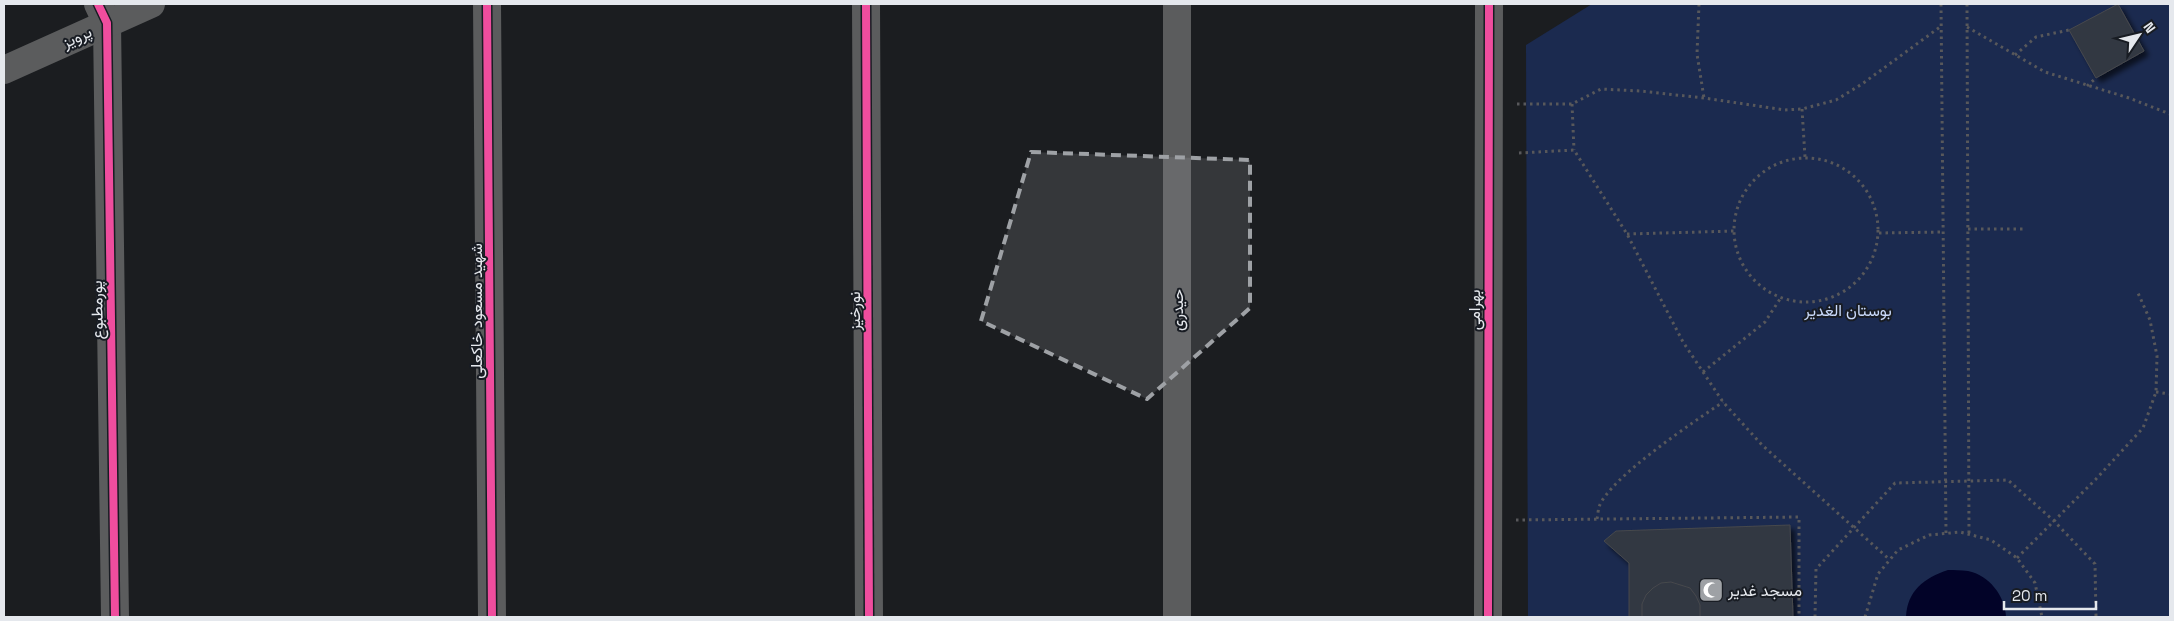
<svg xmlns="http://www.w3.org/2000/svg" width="2174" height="621" viewBox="0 0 2174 621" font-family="'Space Grotesk',Vazirmatn,sans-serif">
  <defs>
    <filter id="shadow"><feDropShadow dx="4.5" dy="4.5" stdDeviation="2.5" flood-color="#0009"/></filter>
  </defs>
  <rect width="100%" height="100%" fill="#1b1d20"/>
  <path fill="#1b2a4f" d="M1592,4H2169L2170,617H1528L1526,45Z"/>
  <path fill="#020328" d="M1948,570C1954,570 1961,570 1968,571C1989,575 2005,596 2006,617H1906C1907,591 1924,578 1948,570Z"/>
  <g fill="#323743" stroke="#47494c" filter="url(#shadow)">
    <path d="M2118,4L2144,51L2096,78L2069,30Z"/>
    <path d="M1790,525L1793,617H1629V563L1604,541L1616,531Z"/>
    <path d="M1671,582L1690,588L1696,596L1700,605V617H1642V604L1646,595L1653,588L1661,583Z"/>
  </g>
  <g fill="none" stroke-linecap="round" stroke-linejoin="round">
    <g stroke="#58585b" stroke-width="3" stroke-dasharray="2.5 4" stroke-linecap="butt">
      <path d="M1699,4L1697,54L1704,98"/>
      <path d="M1941,4L1946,533"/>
      <path d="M1967,4L1969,534"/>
      <path d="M1967,27L2045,72L2129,98L2170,114"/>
      <path d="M2015,55L2036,37L2069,30"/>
      <path d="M2087,86L2096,78"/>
      <path d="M1517,104H1572L1601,89L1640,91L1704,98L1785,110L1802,109L1836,100L1862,84L1940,27"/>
      <path d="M1572,104L1574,150"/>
      <path d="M1802,109L1805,157"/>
      <path d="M1519,153L1574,150L1627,234L1683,342L1723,402L1762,445L1890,560"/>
      <circle cx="1806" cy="230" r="72"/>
      <path d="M1968,229H2025"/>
      <path d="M1879,233L1943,232"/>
      <path d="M1627,234L1735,231"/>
      <path d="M1703,372L1765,322L1780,299"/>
      <path d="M2156,392L2170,394"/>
      <path d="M1597,519C1598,515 1598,510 1599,507C1609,478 1695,421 1723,402"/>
      <path d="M1516,520L1799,517V617"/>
      <path d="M2017,558L2096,479L2143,428L2156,392L2157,356L2150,320L2138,293"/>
      <path d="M1815,617L1816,569L1895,483L2008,480L2054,521L2095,564L2096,617"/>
      <path d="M1865,617L1878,574L1898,550L1929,535L1960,532L1991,540L2017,558L2035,583L2042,617"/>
    </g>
    <g stroke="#5b5c5d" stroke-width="28">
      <path d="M98,4L107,23L115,617"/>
      <path d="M487,4L492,617"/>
      <path d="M866,4L869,617"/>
      <path d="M1177,4V617"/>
      <path d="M4,70L151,4"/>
      <path d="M1488,617L1489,4"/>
    </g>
    <defs>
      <g id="cycleway">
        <path d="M98,4L107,23L115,617"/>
        <path d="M487,4L492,617"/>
        <path d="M866,4L869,617"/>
        <path d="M1488,617L1489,4"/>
      </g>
    </defs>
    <use href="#cycleway" stroke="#181c23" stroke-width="11"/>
    <use href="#cycleway" stroke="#ef4d9e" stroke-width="8"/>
  </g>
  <path fill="#9ea1a5" fill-opacity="0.2" stroke="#9ea1a5" stroke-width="4" stroke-dasharray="10 6" stroke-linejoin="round" d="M1031,152L1250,160V308L1147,399L981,321Z"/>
  <defs>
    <symbol id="mosque-square" viewBox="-11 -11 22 22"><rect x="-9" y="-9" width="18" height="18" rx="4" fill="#9ea1a5" stroke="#181c23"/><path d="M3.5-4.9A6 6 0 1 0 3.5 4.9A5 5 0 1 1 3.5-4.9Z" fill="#fff"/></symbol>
  </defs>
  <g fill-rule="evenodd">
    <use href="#mosque-square" x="1697" y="576" width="28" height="28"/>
  </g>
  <g text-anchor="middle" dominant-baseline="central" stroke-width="4" stroke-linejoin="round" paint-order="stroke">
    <g font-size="16" fill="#e5e8ed" stroke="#181c23">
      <text transform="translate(77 37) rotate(-25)">پرویز</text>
      <text transform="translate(97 310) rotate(-91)">پورمطبوع</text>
      <text transform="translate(1177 310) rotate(-90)">حیدری</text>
      <text transform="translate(1474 310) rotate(-90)">بهرامی</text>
      <text transform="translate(476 311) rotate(-90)">شهید مسعود خاکعلی</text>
      <text transform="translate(854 311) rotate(-90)">نورخیز</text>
    </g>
    <g font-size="16" fill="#c9d9fa" stroke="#181c23">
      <text x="1848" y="310">بوستان الغدیر</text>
    </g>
    <g font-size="16" fill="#e5e8ed" stroke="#181c23" text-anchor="start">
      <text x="1728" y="590">مسجد غدیر</text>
    </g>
  </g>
  <rect width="2174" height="621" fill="none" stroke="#e5e8ed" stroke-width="10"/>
  <g transform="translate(2139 35) rotate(55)" stroke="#181c23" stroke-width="4" paint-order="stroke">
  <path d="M0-4L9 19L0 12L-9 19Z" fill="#e5e8ed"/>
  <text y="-8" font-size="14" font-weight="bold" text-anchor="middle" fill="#e5e8ed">N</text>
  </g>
  <path d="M2004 601v8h92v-8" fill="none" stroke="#e5e8ed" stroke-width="2.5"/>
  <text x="2012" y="601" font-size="15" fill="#e5e8ed" stroke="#181c23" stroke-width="4" paint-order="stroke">20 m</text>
</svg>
